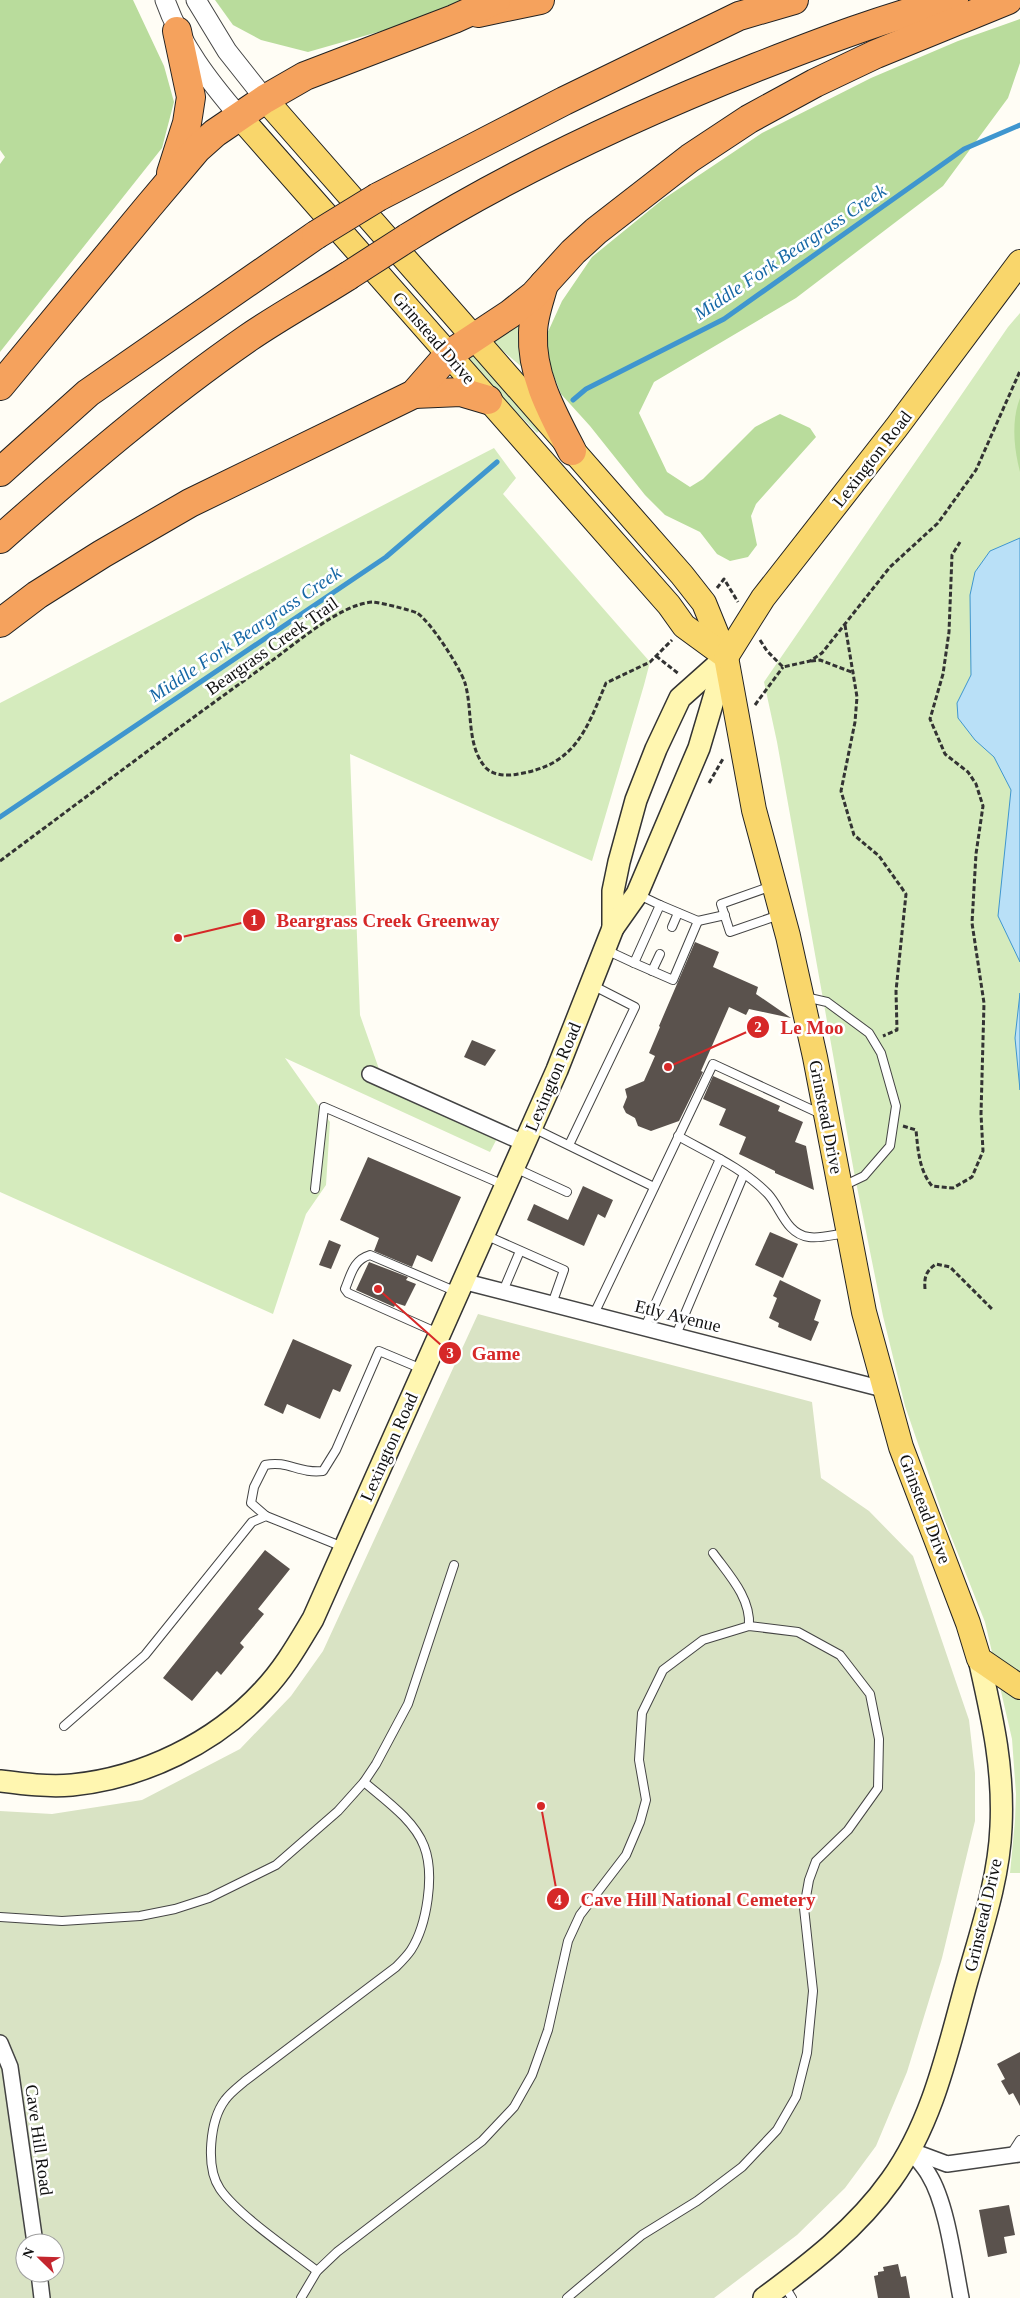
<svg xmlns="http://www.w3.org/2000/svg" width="1020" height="2298" viewBox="0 0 1020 2298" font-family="Georgia,serif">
  <rect width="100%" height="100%" fill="#fffdf5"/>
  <g fill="#d5ebbd">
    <path d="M1020,313V1873H1010L1015,1821L1016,1794L1012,1739L985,1622L943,1516L905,1406L883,1316L854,1172L777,742L764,682L1008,327Z"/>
    <path d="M524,315L523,368L490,340Z"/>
    <path d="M471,351L540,430L537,433L462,356Z"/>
    <path d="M494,448L516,478L503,494L650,662L644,685L592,861L350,754L360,1015L379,1069L504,1125L490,1152L285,1058L330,1122L326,1185L306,1214L273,1314L0,1192V703Z"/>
  </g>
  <g fill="#b9dc9c">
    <path d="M0,0H133L164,66L174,102L162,148L0,352V164L5,157L0,150Z"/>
    <path d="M215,0H470L385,30L308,52L261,40L233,25Z"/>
    <path d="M1020,19V63L1008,98L943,186L796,298L654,382L639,413L667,472L690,487L703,479L755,427L780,414L810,428L816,437L756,504L751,516L757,545L748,557L730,561L717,554L700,532L665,515L645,495L590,426L561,394L547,358V334L562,301L592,257L662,200L762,133L871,78L958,41Z"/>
    <path d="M1020,398V472C1014,449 1011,421 1020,398Z"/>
  </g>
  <path fill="#d9e3c4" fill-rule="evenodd" d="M478,1314L812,1402L821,1478L869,1511L913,1556L969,1720L975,1773V1821L942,1958L907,2072L876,2146L845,2188L797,2235L714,2298H0V1811L52,1814L142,1800L240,1749L291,1696L323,1651ZM25,2243H55V2273H25Z"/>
  <g fill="#b9e0f7" stroke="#3f96cf">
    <path d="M1020,538V962L998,916L1011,790L994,757L975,740L958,718L957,703L971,675L970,595L975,572L990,551Z"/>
    <path d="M1020,993V1090L1015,1038Z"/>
  </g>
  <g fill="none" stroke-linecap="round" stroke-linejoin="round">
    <g stroke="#3f96cf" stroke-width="5">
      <path d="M573,400L586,389L724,319L964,149L1020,125"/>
      <path d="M0,817L386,557L497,462"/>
    </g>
  </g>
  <g fill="#5a524d">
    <path d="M695,942L719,952L713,967L758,987L756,994L791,1018L749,1009L746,1015L729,1007L701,1071L703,1072L679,1121L651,1131L638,1126L635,1118L626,1113L623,1107L627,1097L625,1089L644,1081L655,1056L649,1053L660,1027L659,1026Z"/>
    <path d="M472,1040L496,1050L485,1066L464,1057Z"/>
    <path d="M713,1076L780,1106L778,1111L803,1122L795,1142L806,1146L814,1190L775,1173V1171L739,1154L746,1137L719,1125L726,1109L703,1099Z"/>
    <path d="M368,1157L461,1197L432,1262L417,1255L412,1267L374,1251L379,1238L340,1220Z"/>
    <path d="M583,1186L613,1200L605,1218L598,1214L584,1246L527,1220L534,1204L568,1220Z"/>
    <path d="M770,1232L798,1244L783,1278L755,1265Z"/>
    <path d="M329,1240L341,1245L331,1269L319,1265Z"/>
    <path d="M369,1262L408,1277L406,1280L416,1284L405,1306L396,1303L394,1307L356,1290Z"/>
    <path d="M780,1280L821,1300L814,1320L819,1322L811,1341L778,1327L779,1323L769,1318L777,1298L773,1296Z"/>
    <path d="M293,1339L352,1365L340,1392L333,1389L320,1419L287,1404L283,1414L264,1405Z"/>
    <path d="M265,1550L290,1569L258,1609L264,1614L240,1643L244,1647L221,1675L217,1671L192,1701L163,1678Z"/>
    <path d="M1020,2052V2106L1013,2093L1009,2095L1001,2081L1005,2079L997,2064Z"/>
    <path d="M1009,2205L1015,2235L1004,2237L1007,2253L988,2257L979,2210Z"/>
    <path d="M898,2264L901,2277L906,2276L910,2298H878L874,2276L878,2275V2272L884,2271L883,2267Z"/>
  </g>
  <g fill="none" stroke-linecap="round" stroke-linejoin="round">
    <defs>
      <g id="service">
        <path d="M772,886L721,904L730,932L779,915"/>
        <path d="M698,921L725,915"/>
        <path d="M672,927L678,913"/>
        <path d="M606,950L634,963L660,905L639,895"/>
        <path d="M634,963L673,980L698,921L660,905"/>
        <path d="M652,971L660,954"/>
        <path d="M805,997L827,1002L869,1033L881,1053L896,1106L890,1146L864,1176L843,1186"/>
        <path d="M533,1128L654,1187"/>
        <path d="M678,1136C708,1153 743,1168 768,1194C781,1208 786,1234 809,1237C820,1239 836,1234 847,1233"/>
        <path d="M569,1145L635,1007L592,985"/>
        <path d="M515,1168L567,1192"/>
        <path d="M315,1189L324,1107L504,1185"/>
        <path d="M485,1235L564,1270L552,1304"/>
        <path d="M503,1291L520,1251"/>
        <path d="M594,1314L713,1064L821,1114"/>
        <path d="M645,1327L720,1159"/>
        <path d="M438,1333L348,1293L345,1289C351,1275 353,1260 370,1255L457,1292"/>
        <path d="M676,1335L744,1174"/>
        <path d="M266,1516L251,1503L254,1487L265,1465C288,1460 299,1474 323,1471L336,1450L379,1351L422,1369"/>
        <path d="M713,1553C729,1575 751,1598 749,1626"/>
        <path d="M64,1726L145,1655L252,1522L266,1516L343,1547"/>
        <path d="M0,1917L62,1921L140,1916L175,1909L209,1898L276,1865L338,1811L364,1782L376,1764L408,1704L454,1565"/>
        <path d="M1011,2154L1020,2140"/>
        <path d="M317,2271C290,2250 238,2215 220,2189C205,2167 210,2120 225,2100C230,2093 238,2087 245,2081L396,1967C401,1962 407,1956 411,1950C427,1925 435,1874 424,1846C414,1820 385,1800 364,1782"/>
        <path d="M784,2285L792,2298"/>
        <path d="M301,2298L317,2271L337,2252L482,2141L514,2107L532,2075L548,2030L568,1941L580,1915L626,1855L640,1822L646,1800L639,1760L642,1713L663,1670L703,1640L749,1626L798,1632L840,1655L870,1694L879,1739L878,1788L848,1830L816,1861L809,1880L804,1908L813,1991L807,2053L796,2097L777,2130L742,2167L697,2201L642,2235L567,2298"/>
      </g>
      <g id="minor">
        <path d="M370,1074L524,1143"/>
        <path d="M462,1281L883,1389"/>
        <path d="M0,2043L10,2067L35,2243"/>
        <path d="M910,2150C916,2158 924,2166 929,2175C947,2204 954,2263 961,2298"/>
        <path d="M912,2151L947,2164L1020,2154"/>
        <path d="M39,2273L42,2298"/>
      </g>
      <g id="tertiary">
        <path d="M165,0C181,45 209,81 239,116"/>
        <path d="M196,0L227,51L265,99"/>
      </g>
      <g id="secondary">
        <path d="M613,928V891L619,862L636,800L656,749L680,698L726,657"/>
        <path d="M0,1781C24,1784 48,1787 72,1785C143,1778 215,1743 263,1691C284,1669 298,1644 313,1619L557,1070L613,928L637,894L699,748L726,657"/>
        <path d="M764,2298C810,2264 857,2228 891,2180C933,2122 948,2049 967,1981C981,1931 999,1879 1001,1827C1004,1767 992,1717 979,1659"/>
      </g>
      <g id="primary">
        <path d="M265,99L682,575L704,603L726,657L754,810L788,936L815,1057L864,1312L901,1447L968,1623L979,1659L1020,1687"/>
        <path d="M239,116L669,605L684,626L725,656"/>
        <path d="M726,657L763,598L896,428L1020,262"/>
      </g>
      <g id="motorway">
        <path d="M478,13L540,0"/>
        <path d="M171,173L187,123L191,97L177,31"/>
        <path d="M378,197L564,101L739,16L794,0"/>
        <path d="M407,238C518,169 636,115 757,67C821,42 886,17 954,0"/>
        <path d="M544,284C540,299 533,317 533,333C531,376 553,414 572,451"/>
        <path d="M0,386L148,207L197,149L215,133L265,99L305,76L454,19L496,0"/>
        <path d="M414,394L461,392L488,400"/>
        <path d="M0,472L88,393L316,235"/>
        <path d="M0,539C80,468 160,399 248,338C280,316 315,297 348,276"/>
        <path d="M0,623L37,595L102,554L190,503L414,394L448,355L510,314L534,295L573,252L596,231L690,158L749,119L815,83L876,54L1008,0"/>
      </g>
    </defs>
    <use href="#service" stroke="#444" stroke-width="10"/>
    <use href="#minor" stroke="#444" stroke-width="18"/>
    <use href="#tertiary" stroke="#444" stroke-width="21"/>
    <use href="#secondary" stroke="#333" stroke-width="24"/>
    <use href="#primary" stroke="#222" stroke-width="26"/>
    <use href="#motorway" stroke="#222" stroke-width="30"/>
    <g stroke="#333" stroke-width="3" stroke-dasharray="5 2.5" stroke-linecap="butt">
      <path d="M717,588L724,579L738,602"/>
      <path d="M845,625L857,697L855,722L841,791L854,835L879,856L906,894L896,991L897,1030L883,1036"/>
      <path d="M760,640L767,651L783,667L810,661L822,653L890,567L938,523L976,470L1020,371"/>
      <path d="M656,656L679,674"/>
      <path d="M811,661L820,660L854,673"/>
      <path d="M755,705L783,667"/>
      <path d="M709,783L724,757"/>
      <path d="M0,861C90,794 179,727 270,662C297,643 339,605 372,602C378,602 411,610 417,613C430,621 460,667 465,683C473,710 466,746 486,768C494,776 508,776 518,774C575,765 586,731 606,683L650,662L672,640"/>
      <path d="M903,1126L916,1130C918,1150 919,1170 932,1186L953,1188L972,1177L983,1151L981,1114L984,1003L972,923L976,854L983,806L976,784L968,772L945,754L930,719L943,674L949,632L952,555L960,542"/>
      <path d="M925,1289C924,1277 926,1271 936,1264L950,1267L993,1310"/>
    </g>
    <use href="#service" stroke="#fff" stroke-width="8"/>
    <use href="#minor" stroke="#fff" stroke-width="15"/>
    <use href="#tertiary" stroke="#fff" stroke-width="19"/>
    <use href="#secondary" stroke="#fff6b0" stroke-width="21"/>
    <use href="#primary" stroke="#f9d66b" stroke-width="24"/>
    <use href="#motorway" stroke="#f5a25d" stroke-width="28"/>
    <defs>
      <g id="motorway-bridge">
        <path d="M316,235L378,197"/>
        <path d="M348,276L407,238"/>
      </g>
    </defs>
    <use href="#motorway-bridge" stroke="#222" stroke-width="30" stroke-linecap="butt"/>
    <use href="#motorway-bridge" stroke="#f5a25d" stroke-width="28"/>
  </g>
  <g text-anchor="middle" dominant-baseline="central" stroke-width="5" stroke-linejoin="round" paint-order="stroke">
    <g font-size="18" fill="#111" stroke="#fff">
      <text transform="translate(434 338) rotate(49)">Grinstead Drive</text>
      <text transform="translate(872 459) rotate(-52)">Lexington Road</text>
      <text transform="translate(272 646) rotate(-35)">Beargrass Creek Trail</text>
      <text transform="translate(553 1077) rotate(-67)">Lexington Road</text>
      <text transform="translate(826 1117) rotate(79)">Grinstead Drive</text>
      <text transform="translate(678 1316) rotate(14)">Etly Avenue</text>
      <text transform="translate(389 1447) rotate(-66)">Lexington Road</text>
      <text transform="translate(925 1509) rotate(69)">Grinstead Drive</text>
      <text transform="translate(983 1915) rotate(-77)">Grinstead Drive</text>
      <text transform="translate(39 2140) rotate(82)">Cave Hill Road</text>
    </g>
    <g font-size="19" font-style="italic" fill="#1768a6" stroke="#fff">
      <text transform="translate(790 252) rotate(-34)">Middle Fork Beargrass Creek</text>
      <text transform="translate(245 634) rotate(-34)">Middle Fork Beargrass Creek</text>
    </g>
  </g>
  <path fill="none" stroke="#d62828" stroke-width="2" d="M178 938L254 920M668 1067L758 1027M378 1289L450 1353M541 1806L558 1899"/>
  <g fill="#d62828" stroke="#fff" stroke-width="2">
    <circle cx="178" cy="938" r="5"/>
    <circle cx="668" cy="1067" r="5"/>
    <circle cx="378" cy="1289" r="5"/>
    <circle cx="541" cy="1806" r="5"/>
    <circle cx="254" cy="920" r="12"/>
    <circle cx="758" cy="1027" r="12"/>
    <circle cx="450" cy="1353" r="12"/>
    <circle cx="558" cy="1899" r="12"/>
  </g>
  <g font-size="15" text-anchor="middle" font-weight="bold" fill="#fff">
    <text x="254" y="925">1</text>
    <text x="758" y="1032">2</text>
    <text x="450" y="1358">3</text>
    <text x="558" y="1905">4</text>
  </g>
  <g font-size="19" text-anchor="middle" font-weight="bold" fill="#d62828" stroke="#fff" stroke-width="5" stroke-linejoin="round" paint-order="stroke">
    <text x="388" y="927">Beargrass Creek Greenway</text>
    <text x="812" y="1034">Le Moo</text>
    <text x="496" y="1360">Game</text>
    <text x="698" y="1906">Cave Hill National Cemetery</text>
  </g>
  <g transform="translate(40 2258) rotate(293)"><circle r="24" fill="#ffffff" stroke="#a0a0a0"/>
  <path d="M0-4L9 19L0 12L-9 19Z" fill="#c4262e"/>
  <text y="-8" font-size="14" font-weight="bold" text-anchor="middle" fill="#111111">N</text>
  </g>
</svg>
